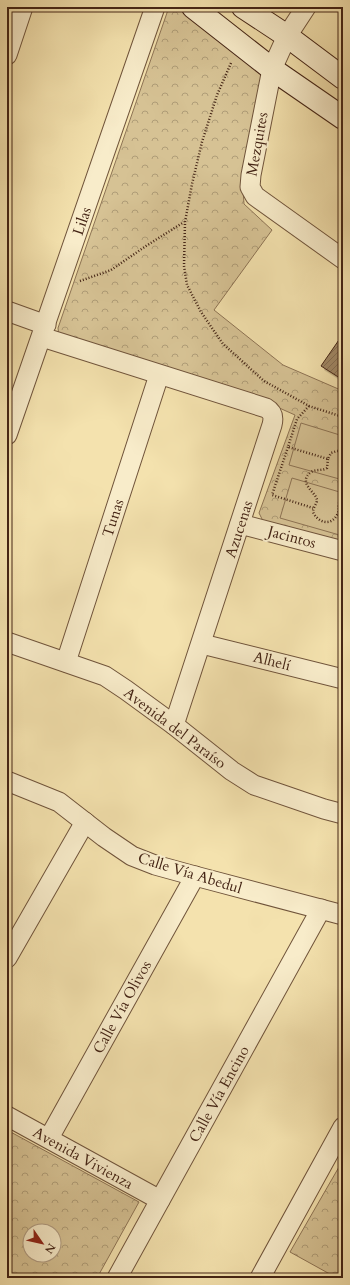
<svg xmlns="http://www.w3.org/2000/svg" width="350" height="1285" viewBox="0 0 350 1285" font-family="Cardo,serif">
  <defs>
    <pattern id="park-crowns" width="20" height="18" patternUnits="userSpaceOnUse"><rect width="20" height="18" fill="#d6c294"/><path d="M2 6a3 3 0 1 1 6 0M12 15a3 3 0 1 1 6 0" fill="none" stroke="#af9d78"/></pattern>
    <pattern id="building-hatch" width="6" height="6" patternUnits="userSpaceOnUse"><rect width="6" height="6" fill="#a08765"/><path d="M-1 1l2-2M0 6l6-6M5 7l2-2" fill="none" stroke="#846e52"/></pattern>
    <filter id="shadow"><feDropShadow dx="3.5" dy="3.5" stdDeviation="0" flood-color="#0004"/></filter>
  </defs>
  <rect width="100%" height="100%" fill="#f4e2ae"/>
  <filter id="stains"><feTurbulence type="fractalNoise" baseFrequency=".005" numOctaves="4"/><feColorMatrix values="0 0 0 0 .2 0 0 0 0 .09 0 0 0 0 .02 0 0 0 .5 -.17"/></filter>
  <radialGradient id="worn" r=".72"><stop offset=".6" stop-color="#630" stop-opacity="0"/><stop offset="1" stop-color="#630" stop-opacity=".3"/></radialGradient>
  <g fill="url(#park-crowns)" stroke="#8d7354" fill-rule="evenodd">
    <path d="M169,7H178L269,72L243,189L244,204L272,230L214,310L283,365L343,391V543L263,521L259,513L295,415L248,394L59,337L58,328Z"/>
    <path d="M7,1130L139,1202L97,1278H7ZM30,1231H54V1255H30Z"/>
    <path d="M343,1160V1278H337L290,1252Z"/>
  </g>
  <g fill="#d6c294" stroke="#8d7354">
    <path d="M301,423L343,436V480L289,465Z"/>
    <path d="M292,478L343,493V536L280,518Z"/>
  </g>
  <path fill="url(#building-hatch)" stroke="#442415" filter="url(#shadow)" d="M343,334V380L321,366Z"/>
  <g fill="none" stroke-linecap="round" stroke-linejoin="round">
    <defs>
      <g id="street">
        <path d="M306,7L287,36L272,69L251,175L250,187L255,196L343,259"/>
        <path d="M7,55L23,7"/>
        <path d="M7,311L46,325"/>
        <path d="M42,337L266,408C273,412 274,417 272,425L174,725"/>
        <path d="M7,435L155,7"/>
        <path d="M240,524L343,551"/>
        <path d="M7,642L105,676L126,690L174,725L232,771L254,785L324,809L343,814"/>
        <path d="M202,644L343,679"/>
        <path d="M66,662L159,375"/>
        <path d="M7,781L59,802L104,837L132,856L155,865L195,876L343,915"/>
        <path d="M7,958L85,822"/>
        <path d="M7,1116L160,1200"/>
        <path d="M49,1138L195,876"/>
        <path d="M117,1278L321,909"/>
        <path d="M260,1278L343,1127"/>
      </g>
      <g id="secondary">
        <path d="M193,7L272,69L343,118"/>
        <path d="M243,7L287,36L343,78"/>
      </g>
    </defs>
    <use href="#street" stroke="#70543b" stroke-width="21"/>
    <use href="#secondary" stroke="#442415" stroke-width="24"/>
    <g stroke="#442415" stroke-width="2.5" stroke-dasharray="1 2" stroke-linecap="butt">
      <path d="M231,63L217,95L202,142L192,184L185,222L184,266L187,285L201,312L223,344L264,381L309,406L343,417"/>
      <path d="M80,281L111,270L146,246L184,222"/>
      <path d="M309,406L297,419L288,447L328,459L331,453L337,451H343"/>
      <path d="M288,447L272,495L313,508"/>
      <path d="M328,459L327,468C322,471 316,469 311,472C297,483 316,492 317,500C317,504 313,507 313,512C318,523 332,527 338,513C339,509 338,507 339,503L343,502"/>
      <path d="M338,513L343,515"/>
    </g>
    <use href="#street" stroke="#f8ecca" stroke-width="19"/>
    <use href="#secondary" stroke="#f8ecca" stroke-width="22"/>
  </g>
  <g text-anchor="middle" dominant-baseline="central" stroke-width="4" stroke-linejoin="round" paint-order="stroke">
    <g font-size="15" fill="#442415" stroke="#f8ecca">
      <text transform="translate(257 144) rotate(-80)">Mezquites</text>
      <text transform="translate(82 221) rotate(-71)">Lilas</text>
      <text transform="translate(113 518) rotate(-72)">Tunas</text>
      <text transform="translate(239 529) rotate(-72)">Azucenas</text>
      <text transform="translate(292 537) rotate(15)">Jacintos</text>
      <text transform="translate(272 661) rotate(14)">Alhelí</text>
      <text transform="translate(175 728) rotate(37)">Avenida del Paraíso</text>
      <text transform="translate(190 873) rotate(17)">Calle Vía Abedul</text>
      <text transform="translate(122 1007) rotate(-61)">Calle Vía Olivos</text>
      <text transform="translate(219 1094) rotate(-61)">Calle Vía Encino</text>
      <text transform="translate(83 1158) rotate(29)">Avenida Vivienza</text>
    </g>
  </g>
  <rect width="350" height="1285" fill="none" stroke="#f4e2ae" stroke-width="24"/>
  <rect x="8" y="8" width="334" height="1269" fill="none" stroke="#442415" stroke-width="2"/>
  <rect x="12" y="12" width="326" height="1261" fill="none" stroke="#442415"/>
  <g transform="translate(42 1243) rotate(124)"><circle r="19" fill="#f8ecca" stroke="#b09c82"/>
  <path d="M0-3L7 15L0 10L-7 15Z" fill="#8f2418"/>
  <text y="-6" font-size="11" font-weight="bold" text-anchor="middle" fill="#442415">N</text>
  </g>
  <rect width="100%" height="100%" filter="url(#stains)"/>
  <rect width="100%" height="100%" fill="url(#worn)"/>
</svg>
